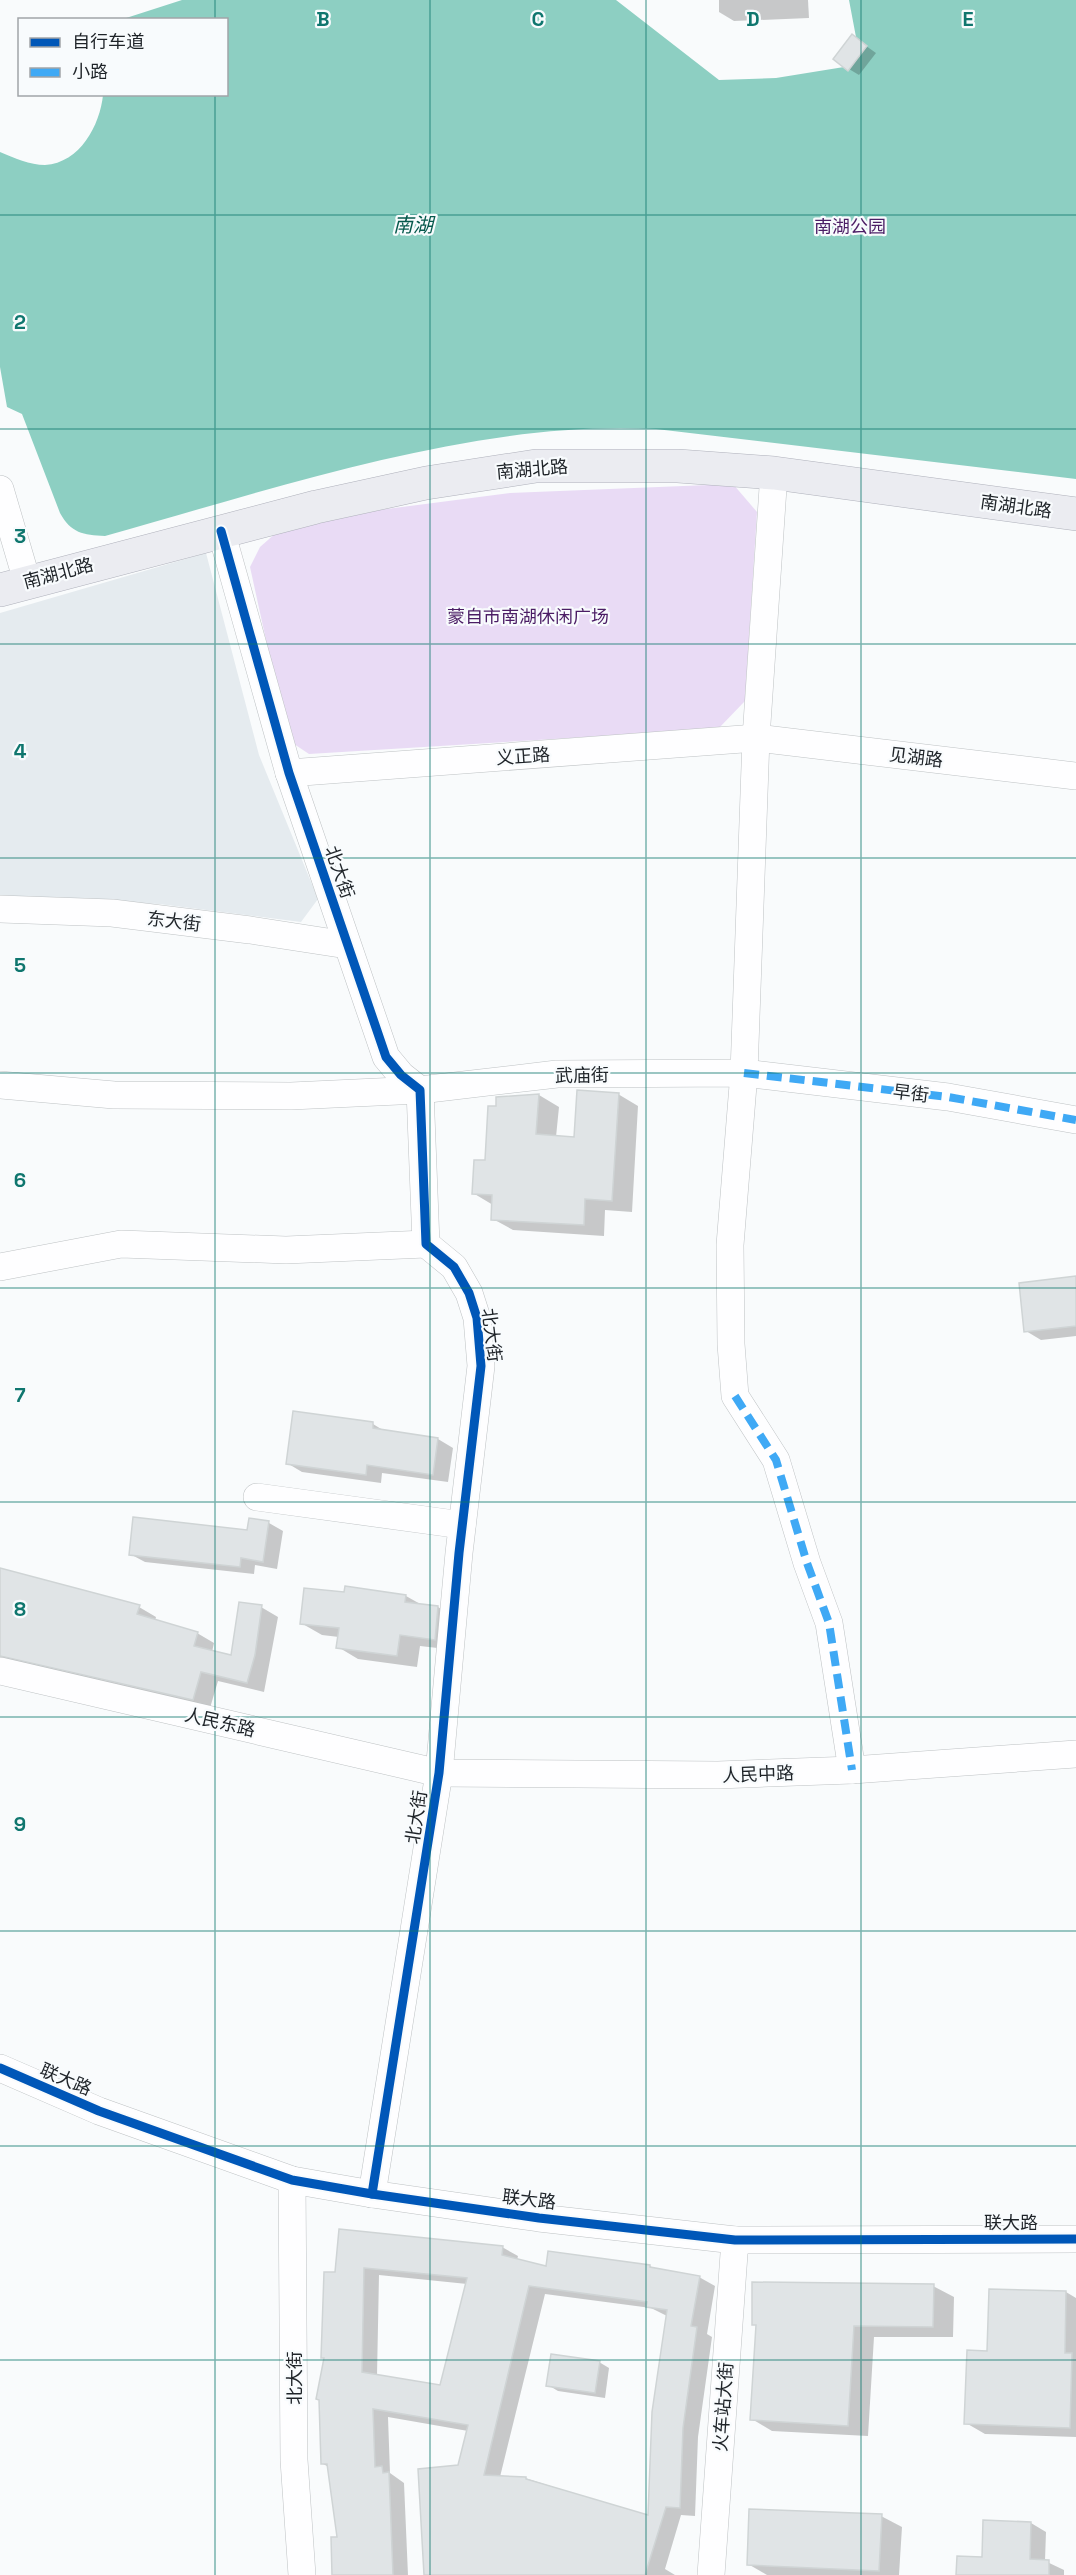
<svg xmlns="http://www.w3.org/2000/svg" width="1076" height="2575" viewBox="0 0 1076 2575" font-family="'Space Grotesk','Noto Sans SC',sans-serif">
  <rect width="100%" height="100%" fill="#f9fbfc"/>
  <path fill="#e5ebef" d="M206,553L259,755L318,899L301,922L159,904L0,898V613Z"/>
  <path fill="#e9dbf5" d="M733,484L757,512L745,701L718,729L309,754L288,740L250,567L260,547L277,532L379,510L510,493Z"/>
  <path fill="#8dcfc2" d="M182,0H616L719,80L776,78L844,67L859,53L849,0H1076V479L656,429C478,419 277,488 105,536C83,535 71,533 60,513L22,414L7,407L0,367V152C14,158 30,165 45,165C80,163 100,125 103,95L226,94V20L123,19Z"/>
  <g fill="#0003" fill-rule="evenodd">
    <path d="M719,0H808L809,18L734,21L719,12Z"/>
    <path d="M852,36L876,53L859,75L849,69Z"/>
    <path d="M618,1094L638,1106L632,1212L605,1210L604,1236L513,1230L493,1219V1205L473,1193L486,1162L497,1107L539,1095L559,1107L556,1137L576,1138Z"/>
    <path d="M1076,1278V1336L1041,1340L1026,1331Z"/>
    <path d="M373,1424L386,1432L438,1439L453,1448L448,1482L382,1473L381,1483L302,1472L287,1463Z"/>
    <path d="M250,1520L269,1523L283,1531L277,1569L255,1565L254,1574L145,1562L130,1554L248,1532Z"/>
    <path d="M0,1569L139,1607L156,1617L155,1621L197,1633L214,1643L212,1652L232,1657L261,1607L278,1617L264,1692L218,1681L210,1708L0,1660Z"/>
    <path d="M406,1596L422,1605L438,1607L458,1619L455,1650L420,1646L417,1667L358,1659L338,1647L339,1637L322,1635L301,1623Z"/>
    <path d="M340,2231L502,2247L518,2256L517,2260L548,2268L650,2266L656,2270L699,2277L715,2286L707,2334L712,2337L698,2437L695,2516L681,2515L665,2569L675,2575H426L468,2431L388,2417L390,2473L404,2483L408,2575H334L339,2538L329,2467L323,2464L325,2358ZM379,2275L467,2284L441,2387L377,2376ZM545,2294L651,2308L667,2316L649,2517L525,2478L500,2477Z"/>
    <path d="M933,2286L954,2297L953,2337H874L868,2436L772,2431L752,2419L757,2326L753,2324Z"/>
    <path d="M990,2290L1066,2292L1076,2298V2437L985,2434L966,2423L988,2352Z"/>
    <path d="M599,2362L609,2368L605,2398L558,2391L548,2385Z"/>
    <path d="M881,2516L902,2527L899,2575H767L748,2564Z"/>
    <path d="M1031,2523L1046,2532L1045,2561L1064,2570V2575H957Z"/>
  </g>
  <g fill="#e0e4e6" stroke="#cfd4d5" stroke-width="1.5" fill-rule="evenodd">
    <path d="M852,34L867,46L848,71L833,59Z"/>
    <path d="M577,1090L619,1093L612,1201L585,1199L584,1225L491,1220L492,1195L472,1194L474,1160H485L488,1106H496V1097L539,1094L536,1134L574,1137Z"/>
    <path d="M1076,1276V1326L1024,1332L1019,1283Z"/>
    <path d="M293,1411L373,1422V1428L438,1438L433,1475L367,1465L366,1475L286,1464Z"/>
    <path d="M133,1517L247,1530L249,1518L269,1521L263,1562L241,1558L240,1567L129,1555Z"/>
    <path d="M0,1568L140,1605L137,1614L198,1632L194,1646L231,1655L239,1602L262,1605L255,1655L247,1683L201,1672L193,1700L0,1656Z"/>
    <path d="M345,1586L406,1595L405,1602L438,1606L435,1640L400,1635L397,1656L336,1648L339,1628L300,1624L304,1588L344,1592Z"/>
    <path d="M339,2229L503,2246L502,2255L546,2266L548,2251L650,2265V2267L700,2276L691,2326L697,2327L683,2428L680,2508L666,2507L645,2575H424L418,2469L458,2465L468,2425L373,2409L375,2467L382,2466L383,2473L389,2472L393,2575H332L331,2537H337L327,2464H321L319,2400L316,2399L324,2358H321L324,2272H335ZM364,2268L467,2278L440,2385L362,2372ZM529,2286L647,2302L646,2307L667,2310L652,2412L648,2515L526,2479V2477L484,2475Z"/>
    <path d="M752,2282L934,2284L933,2327L854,2326L848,2426L750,2420L756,2325H752Z"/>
    <path d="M989,2289L1066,2291L1065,2353H1072L1070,2428L964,2424L967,2350L987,2351Z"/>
    <path d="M551,2354L600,2361L595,2393L546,2386Z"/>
    <path d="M749,2509L882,2514L879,2571L747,2565Z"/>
    <path d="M983,2520L1031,2522L1030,2559L1049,2560V2575H956L957,2556L982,2557Z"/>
  </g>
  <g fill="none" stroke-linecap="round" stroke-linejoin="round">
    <defs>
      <g id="minor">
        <path d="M774,473L756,738L744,1073L730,1245L731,1344L735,1396L776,1460L807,1563L829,1623L852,1770"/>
        <path d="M0,489L27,581"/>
        <path d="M221,531L289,773L386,1057L401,1075L420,1090L426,1244L454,1267L469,1293L477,1318L481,1366L459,1553L439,1773L372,2194"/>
        <path d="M289,773L756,738L1076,776"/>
        <path d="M0,909L112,913L250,930L347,945"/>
        <path d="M0,1085L114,1095L291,1096L420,1090L557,1074L744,1073L948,1097L1076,1120"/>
        <path d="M0,1267L121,1244L286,1250L426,1244"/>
        <path d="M257,1497L462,1525"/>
        <path d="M0,1671L439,1773L718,1775L852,1770L1076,1754"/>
        <path d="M0,2068L99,2111L292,2180L372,2194L539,2218L735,2240L1076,2239"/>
        <path d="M292,2180L294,2460L302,2575"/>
        <path d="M711,2575L735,2240"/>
      </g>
      <path id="major" d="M0,590L316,507L426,483L536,466H678L774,473L1076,514"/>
    </defs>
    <use href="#minor" stroke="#bec2c4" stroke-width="28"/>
    <use href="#major" stroke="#afb1bb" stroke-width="34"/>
    <use href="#minor" stroke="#fefeff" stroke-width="27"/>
    <use href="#major" stroke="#ebecf1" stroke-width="33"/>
    <g stroke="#3fa9f5" stroke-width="8" stroke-dasharray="15 8" stroke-linecap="butt">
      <path d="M744,1073L948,1097L1076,1120"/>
      <path d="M735,1396L776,1460L807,1563L829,1623L852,1770"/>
    </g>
    <defs>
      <g id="cycleway">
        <path d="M221,531L289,773L386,1057L401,1075L420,1090L426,1244L454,1267L469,1293L477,1318L481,1366L459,1553L439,1773L372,2194"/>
        <path d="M0,2068L99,2111L292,2180L372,2194L539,2218L735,2240L1076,2239"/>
      </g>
    </defs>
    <use href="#cycleway" stroke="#f8fbfd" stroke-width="13"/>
    <use href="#cycleway" stroke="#0057b8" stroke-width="9"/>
  </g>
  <path fill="none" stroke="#0f766e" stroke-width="1.5" stroke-opacity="0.55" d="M215,0V20M430,0V2575M646,0V2575M861,0V2575M215,94V2575M0,215H1076M0,429H1076M0,644H1076M0,858H1076M0,1073H1076M0,1288H1076M0,1502H1076M0,1717H1076M0,1931H1076M0,2146H1076M0,2360H1076"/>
  <g text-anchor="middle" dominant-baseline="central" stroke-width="4.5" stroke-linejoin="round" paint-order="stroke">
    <g font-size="18" fill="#4b1d65" stroke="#f8fbfd">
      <text x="850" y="226">南湖公园</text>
      <text x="528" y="616">蒙自市南湖休闲广场</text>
    </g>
    <g font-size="18" fill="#1e2328" stroke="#f8fbfd">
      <text transform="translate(532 469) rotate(-5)">南湖北路</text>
      <text transform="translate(1016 506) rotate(8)">南湖北路</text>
      <text transform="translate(58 573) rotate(-15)">南湖北路</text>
      <text transform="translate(523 756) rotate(-4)">义正路</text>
      <text transform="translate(916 757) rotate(7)">见湖路</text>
      <text transform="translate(340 872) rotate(71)">北大街</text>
      <text transform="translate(174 921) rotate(7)">东大街</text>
      <text transform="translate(582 1075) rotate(-1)">武庙街</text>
      <text transform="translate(911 1093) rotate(7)">早街</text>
      <text transform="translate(492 1335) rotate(83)">北大街</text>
      <text transform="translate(220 1722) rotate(13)">人民东路</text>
      <text transform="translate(758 1774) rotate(-2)">人民中路</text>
      <text transform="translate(416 1817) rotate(-81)">北大街</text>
      <text transform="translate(66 2079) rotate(23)">联大路</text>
      <text transform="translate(529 2199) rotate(7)">联大路</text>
      <text x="1011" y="2222">联大路</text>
      <text transform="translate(294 2378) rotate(-90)">北大街</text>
      <text transform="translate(723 2407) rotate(-86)">火车站大街</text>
    </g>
    <g font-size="20" font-style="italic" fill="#06594c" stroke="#f8fbfd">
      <text x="413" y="225">南湖</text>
    </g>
  </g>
  <g font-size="20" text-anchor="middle" font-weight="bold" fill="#0f766e" stroke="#f8fbfd" stroke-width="4.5" stroke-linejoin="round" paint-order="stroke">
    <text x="323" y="26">B</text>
    <text x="538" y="26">C</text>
    <text x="753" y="26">D</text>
    <text x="968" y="26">E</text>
    <text x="20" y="329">2</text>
    <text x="20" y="543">3</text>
    <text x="20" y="758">4</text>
    <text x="20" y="972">5</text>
    <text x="20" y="1187">6</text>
    <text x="20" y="1402">7</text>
    <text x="20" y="1616">8</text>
    <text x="20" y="1831">9</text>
  </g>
  <rect x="18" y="18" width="210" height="78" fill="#f8fbfd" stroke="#a1a5a8" stroke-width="1.5"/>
  <rect x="30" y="38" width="30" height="9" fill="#0057b8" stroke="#a1a5a8" stroke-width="1.5"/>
  <text x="72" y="48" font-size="18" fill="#1e2328">自行车道</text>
  <rect x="30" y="68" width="30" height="9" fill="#3fa9f5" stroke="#a1a5a8" stroke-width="1.5"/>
  <text x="72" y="78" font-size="18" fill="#1e2328">小路</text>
</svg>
